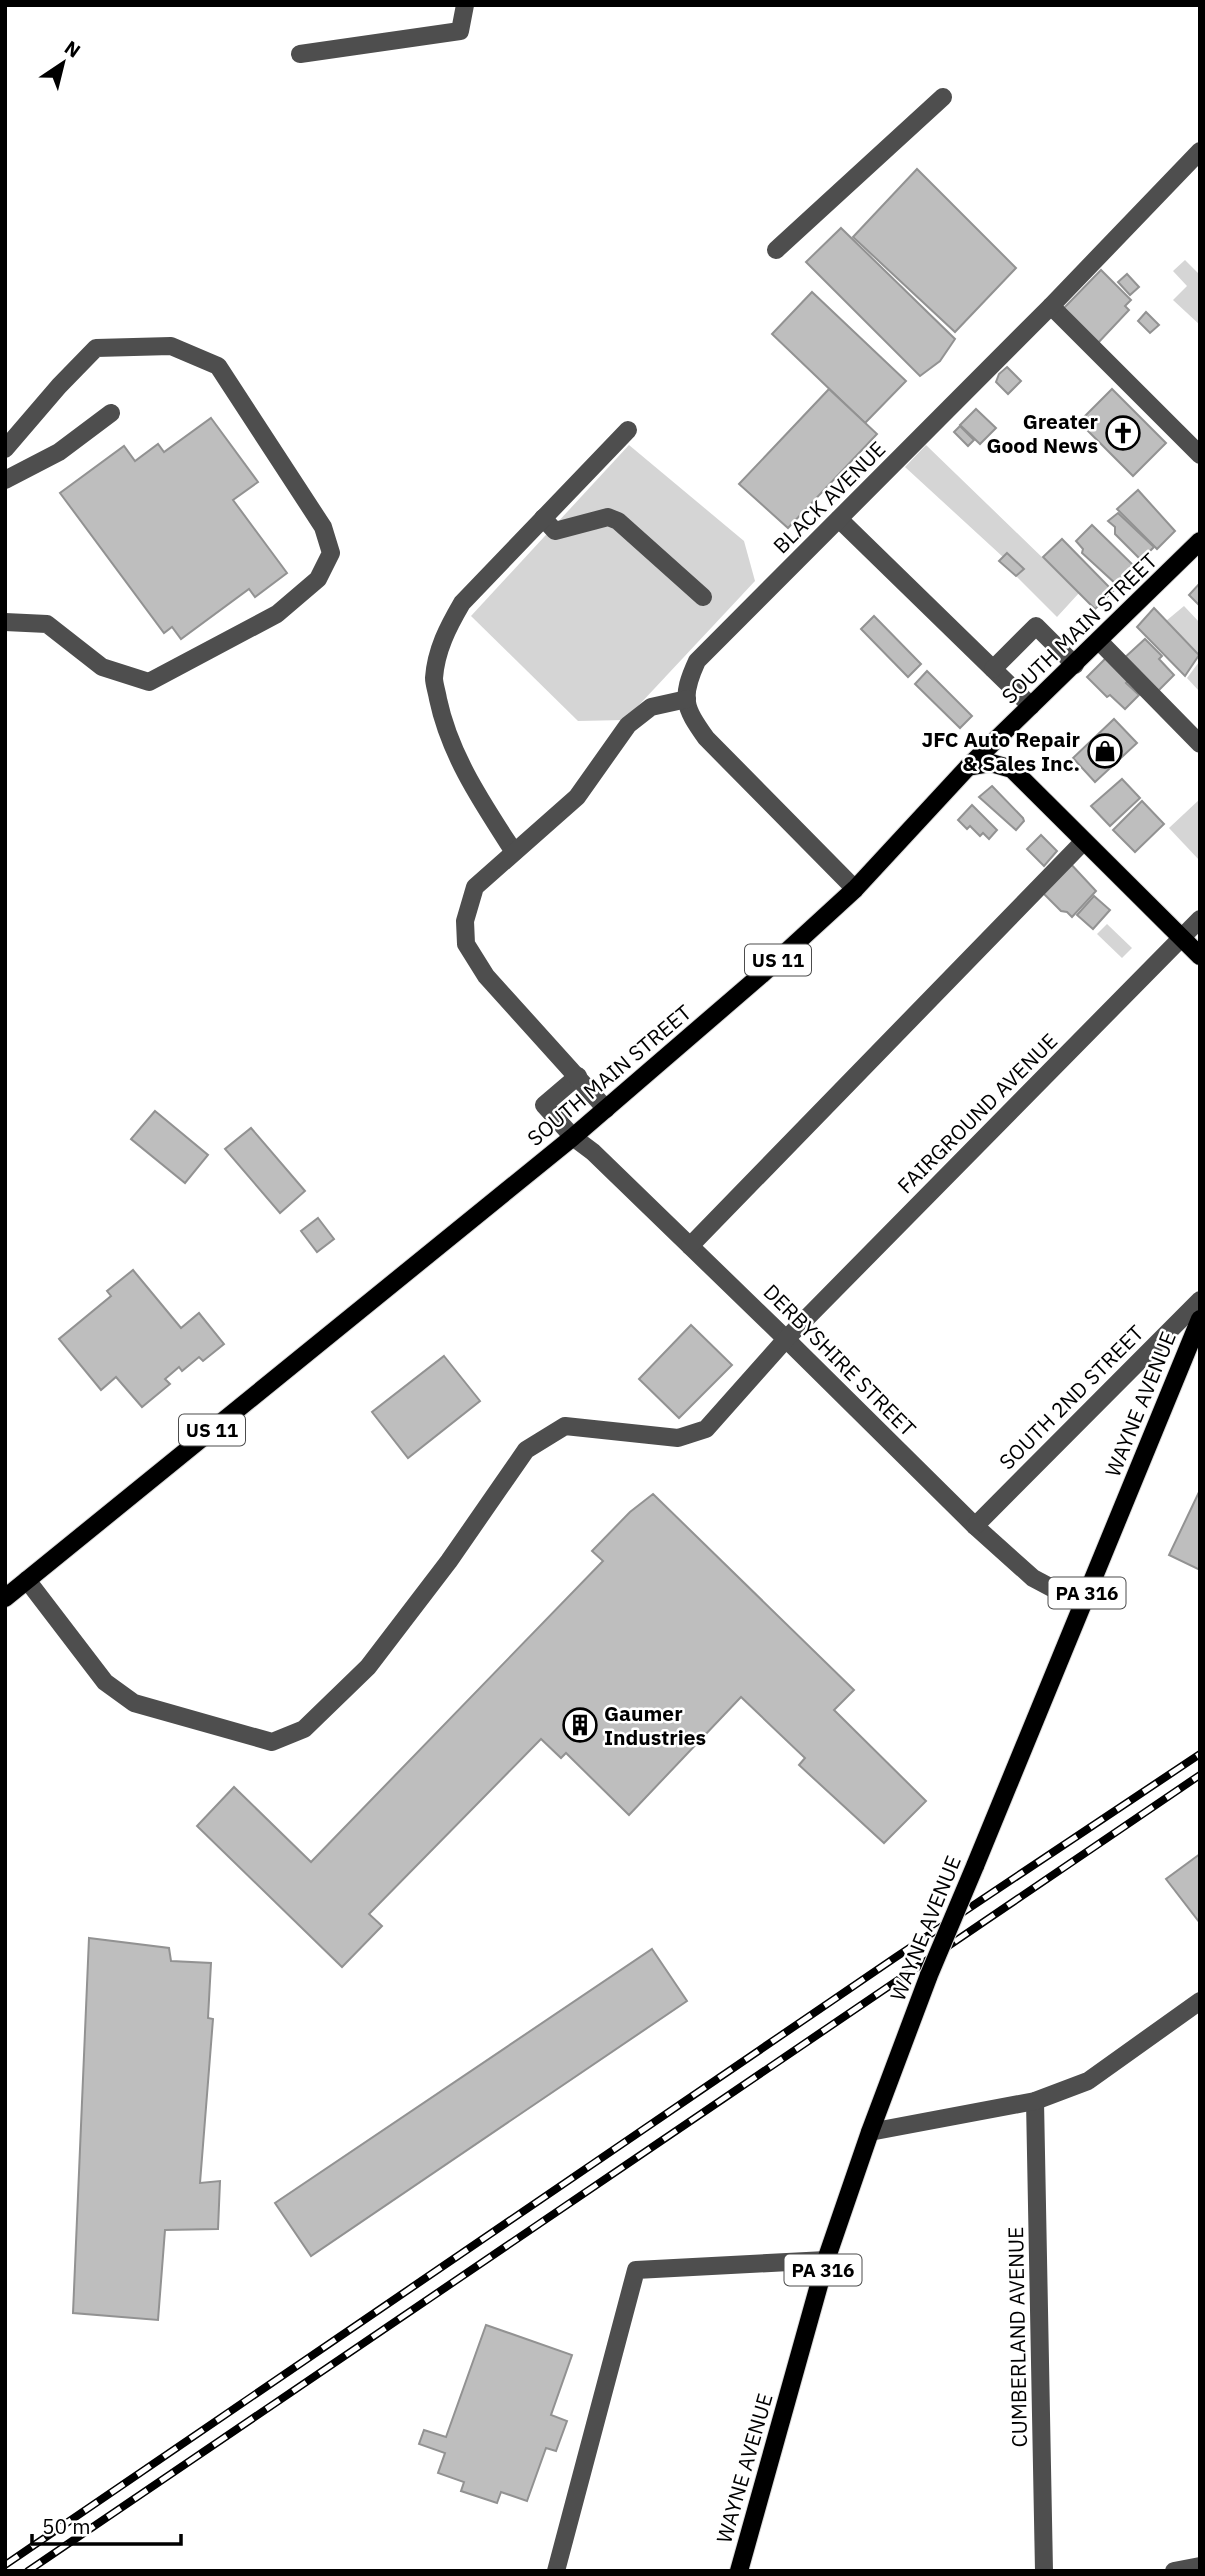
<svg xmlns="http://www.w3.org/2000/svg" width="1205" height="2576" viewBox="0 0 1205 2576" font-family="'IBM Plex Sans',sans-serif">
  <rect width="100%" height="100%" fill="#fff"/>
  <g fill="#d5d5d5">
    <path d="M1185,260L1200,275V325L1173,300L1187,286L1173,271Z"/>
    <path d="M629,445L744,541L755,581L625,720L578,721L471,616Z"/>
    <path d="M926,445L1079,593L1057,617L1016,576L1023,568L1007,553L1003,557L905,467Z"/>
    <path d="M1184,606L1200,623V692L1187,678L1199,662V655L1166,621Z"/>
    <path d="M1200,799V861L1169,828Z"/>
    <path d="M1107,924L1132,948L1122,958L1097,934Z"/>
  </g>
  <g fill="#bebebe" stroke="#929292" stroke-width="2">
    <path d="M917,169L1016,268L955,332L853,237Z"/>
    <path d="M841,228L955,339L940,361L920,376L806,262Z"/>
    <path d="M1101,270L1131,300L1125,306L1129,310L1096,345L1061,311Z"/>
    <path d="M1127,274L1139,287L1130,295L1118,282Z"/>
    <path d="M812,292L906,381L865,423L772,334Z"/>
    <path d="M1146,312L1159,325L1150,333L1138,321Z"/>
    <path d="M1007,367L1021,381L1008,394L996,382L999,374Z"/>
    <path d="M829,389L877,434L788,528L739,484Z"/>
    <path d="M1112,389L1166,443L1133,476L1079,422Z"/>
    <path d="M976,409L996,428L980,444L960,425Z"/>
    <path d="M211,418L258,482L233,500L287,573L255,597L249,589L181,639L172,627L164,633L60,493L124,446L135,461L158,444L164,452Z"/>
    <path d="M960,426L974,440L968,446L954,432Z"/>
    <path d="M1138,490L1175,531L1157,549L1117,509Z"/>
    <path d="M1118,513L1154,547L1141,560L1115,534V527L1108,521Z"/>
    <path d="M1092,525L1134,566L1116,584L1082,553L1083,549L1076,541Z"/>
    <path d="M1062,539L1113,591L1095,609L1043,557Z"/>
    <path d="M1007,553L1024,569L1016,576L999,561Z"/>
    <path d="M1200,583V606L1189,595Z"/>
    <path d="M1154,608L1199,655L1185,676L1137,627Z"/>
    <path d="M874,616L921,664L908,677L861,629Z"/>
    <path d="M1145,639L1162,656L1159,659L1174,675L1155,694L1122,660Z"/>
    <path d="M1106,658L1129,680L1126,683L1139,695L1125,709L1110,695L1107,697L1087,677Z"/>
    <path d="M927,671L972,716L960,728L915,684Z"/>
    <path d="M1114,719L1137,743L1095,782L1073,758Z"/>
    <path d="M1122,779L1140,798L1110,826L1091,806Z"/>
    <path d="M992,786L1023,818L1024,821L1016,830L979,797Z"/>
    <path d="M1142,801L1164,824L1135,852L1113,830Z"/>
    <path d="M972,805L997,830L989,839L983,833L980,836L970,826L967,829L958,820Z"/>
    <path d="M1041,835L1057,851L1044,866L1027,849Z"/>
    <path d="M1068,861L1096,891L1072,917L1067,912L1061,911L1040,890Z"/>
    <path d="M1094,896L1110,910L1093,929L1077,915Z"/>
    <path d="M155,1111L208,1155L185,1183L131,1139Z"/>
    <path d="M251,1128L305,1191L280,1213L225,1149Z"/>
    <path d="M318,1218L334,1239L317,1252L301,1231Z"/>
    <path d="M133,1270L181,1328L199,1313L224,1344L203,1361L199,1357L182,1371L179,1367L165,1379L170,1384L142,1407L116,1377L101,1390L59,1339L111,1296L107,1291Z"/>
    <path d="M691,1325L732,1365L679,1418L639,1379Z"/>
    <path d="M444,1356L480,1401L408,1458L372,1412Z"/>
    <path d="M1200,1490V1570L1169,1555Z"/>
    <path d="M653,1494L854,1690L834,1710L926,1801L884,1843L799,1765L805,1758L741,1697L629,1815L566,1753L561,1758L541,1739L369,1914L382,1926L342,1967L197,1826L234,1787L311,1862L603,1561L592,1551L630,1512Z"/>
    <path d="M1200,1854V1923L1166,1879Z"/>
    <path d="M89,1938L169,1948L171,1961L211,1963L208,2018L213,2019L200,2183L220,2181L218,2229L165,2230L158,2320L73,2313Z"/>
    <path d="M652,1949L687,2001L311,2256L275,2203Z"/>
    <path d="M486,2325L572,2355L551,2415L567,2421L556,2451L546,2448L527,2501L501,2492L497,2503L461,2491L464,2482L438,2473L445,2453L419,2444L424,2430L446,2437Z"/>
  </g>
  <g fill="none" stroke-linecap="round" stroke-linejoin="round">
    <defs>
      <g id="major">
        <path d="M968,767L991,763L1012,769L1200,956"/>
        <path d="M5,1598L573,1137L761,975L855,889L968,767L1200,541"/>
        <path d="M975,1866L1200,1319"/>
        <path d="M739,2571L826,2260L870,2132L929,1975"/>
      </g>
    </defs>
    <use href="#major" stroke="#dbdbdb" stroke-width="20"/>
    <g stroke="#4e4e4e" stroke-width="18">
      <path d="M300,54L460,31L465,5"/>
      <path d="M776,250L943,97"/>
      <path d="M1051,306L1200,455"/>
      <path d="M5,449L59,386L96,348L171,346L218,366L323,527L331,553L318,579L277,614L149,682L102,667L47,624L5,622"/>
      <path d="M5,480L59,452L111,413"/>
      <path d="M543,518L555,531L608,517L618,521L703,597"/>
      <path d="M839,519L1031,706"/>
      <path d="M1099,641L1200,744"/>
      <path d="M993,669L1036,626L1075,665"/>
      <path d="M514,852C483,804 450,756 438,699C437,692 434,684 434,678C436,650 448,627 462,603L628,430"/>
      <path d="M855,889L706,738C684,707 680,698 697,661L1051,306L1200,151"/>
      <path d="M578,1076L544,1105L573,1137L593,1152L786,1339L975,1526L1033,1578L1082,1604"/>
      <path d="M606,1109L486,976L466,944L465,921L475,887L577,797L628,725L651,707L687,699"/>
      <path d="M690,1246L1083,842"/>
      <path d="M975,1526L1200,1300"/>
      <path d="M27,1580L105,1682L134,1703L272,1742L304,1729L368,1667L449,1561L526,1450L565,1426L678,1438L706,1429L786,1339L1200,919"/>
      <path d="M1035,2101L1044,2571"/>
      <path d="M870,2132L1035,2101L1088,2081L1200,2001"/>
      <path d="M556,2571L636,2270L826,2260"/>
      <path d="M1174,2571L1200,2566"/>
    </g>
    <use href="#major" stroke="#000" stroke-width="18"/>
    <defs>
      <g id="rail">
        <path d="M5,2565L896,1957L1200,1754"/>
        <path d="M28,2571L1200,1775"/>
      </g>
    </defs>
    <use href="#rail" stroke="#000" stroke-width="8"/>
    <use href="#rail" stroke="#fff" stroke-width="5" stroke-dasharray="16" stroke-linecap="butt"/>
    <defs>
      <path id="major-bridge" d="M929,1975L975,1866"/>
    </defs>
    <use href="#major-bridge" stroke="#dbdbdb" stroke-width="20" stroke-linecap="butt"/>
    <use href="#major-bridge" stroke="#000" stroke-width="18"/>
  </g>
  <defs>
    <symbol id="church-ring" viewBox="-11 -11 22 22"><circle r="9.5" fill="#fff" stroke="#000" stroke-width="1.5"/><path d="M-1.2-6h2.4v3.5h3.3v2.4h-3.3V6h-2.4V-.1h-3.3v-2.4h3.3Z" fill="#000"/></symbol>
    <symbol id="shop-ring" viewBox="-11 -11 22 22"><circle r="9.5" fill="#fff" stroke="#000" stroke-width="1.5"/><path d="M-5-2.5h2.3a2.7 3.5 0 0 1 5.4 0H5L5.5 6h-11ZM-1.5-2.5h3a1.5 2.3 0 0 0-3 0Z" fill="#000"/></symbol>
    <symbol id="building-ring" viewBox="-11 -11 22 22"><circle r="9.5" fill="#fff" stroke="#000" stroke-width="1.5"/><path d="M-4-6H4V6H1V3H-1V6H-4ZM-2.5-4.3h1.7v1.8h-1.7ZM.8-4.3h1.7v1.8H.8ZM-2.5-1h1.7V.8h-1.7ZM.8-1h1.7V.8H.8Z" fill="#000"/></symbol>
  </defs>
  <g fill-rule="evenodd">
    <use href="#church-ring" x="1104" y="414" width="38" height="38"/>
    <use href="#shop-ring" x="1086" y="732" width="38" height="38"/>
    <use href="#building-ring" x="561" y="1706" width="38" height="38"/>
  </g>
  <g text-anchor="middle" dominant-baseline="central" stroke-width="5" stroke-linejoin="round" paint-order="stroke">
    <g fill="#fff" stroke="#4c4c4c" stroke-width="2">
      <rect x="745" y="944.5" width="66" height="31" rx="5"/>
      <rect x="179" y="1414.5" width="66" height="31" rx="5"/>
      <rect x="1048.5" y="1577.5" width="77" height="31" rx="5"/>
      <rect x="784.5" y="2254.5" width="77" height="31" rx="5"/>
    </g>
    <g font-size="19" font-weight="bold" fill="#000">
      <text x="778" y="960">US 11</text>
      <text x="212" y="1430">US 11</text>
      <text x="1087" y="1593">PA 316</text>
      <text x="823" y="2270">PA 316</text>
    </g>
    <g font-size="21" font-weight="bold" fill="#000" stroke="#fff" text-anchor="end">
      <text x="1098" y="421">Greater<tspan x="1098" dy="24">Good News</tspan></text>
      <text x="1080" y="739">JFC Auto Repair<tspan x="1080" dy="24">&amp; Sales Inc.</tspan></text>
      <text x="604" y="1713" text-anchor="start">Gaumer<tspan x="604" dy="24">Industries</tspan></text>
    </g>
    <g font-size="21" fill="#000" stroke="#fff">
      <text transform="translate(829 497) rotate(-45)">BLACK AVENUE</text>
      <text transform="translate(1079 628) rotate(-44)">SOUTH MAIN STREET</text>
      <text transform="translate(609 1075) rotate(-40)">SOUTH MAIN STREET</text>
      <text transform="translate(977 1113) rotate(-45)">FAIRGROUND AVENUE</text>
      <text transform="translate(840 1360) rotate(45)">DERBYSHIRE STREET</text>
      <text transform="translate(1071 1397) rotate(-45)">SOUTH 2ND STREET</text>
      <text transform="translate(1140 1404) rotate(-68)">WAYNE AVENUE</text>
      <text transform="translate(925 1928) rotate(-68)">WAYNE AVENUE</text>
      <text transform="translate(1017 2337) rotate(-91)">CUMBERLAND AVENUE</text>
      <text transform="translate(744 2468) rotate(-74)">WAYNE AVENUE</text>
    </g>
  </g>
  <rect width="1205" height="2576" fill="none" stroke="#000000" stroke-width="14"/>
  <g transform="translate(63 63) rotate(35)" stroke="#ffffff" stroke-width="5" paint-order="stroke">
  <path d="M0-5L12 26L0 18L-12 26Z" fill="#000000"/>
  <text y="-10" font-size="19" font-weight="bold" text-anchor="middle" fill="#000000">N</text>
  </g>
  <path d="M32 2534v10h149v-10" fill="none" stroke="#000000" stroke-width="3.5"/>
  <text x="42" y="2534" font-size="21" fill="#000000" stroke="#ffffff" stroke-width="5" paint-order="stroke">50 m</text>
</svg>
